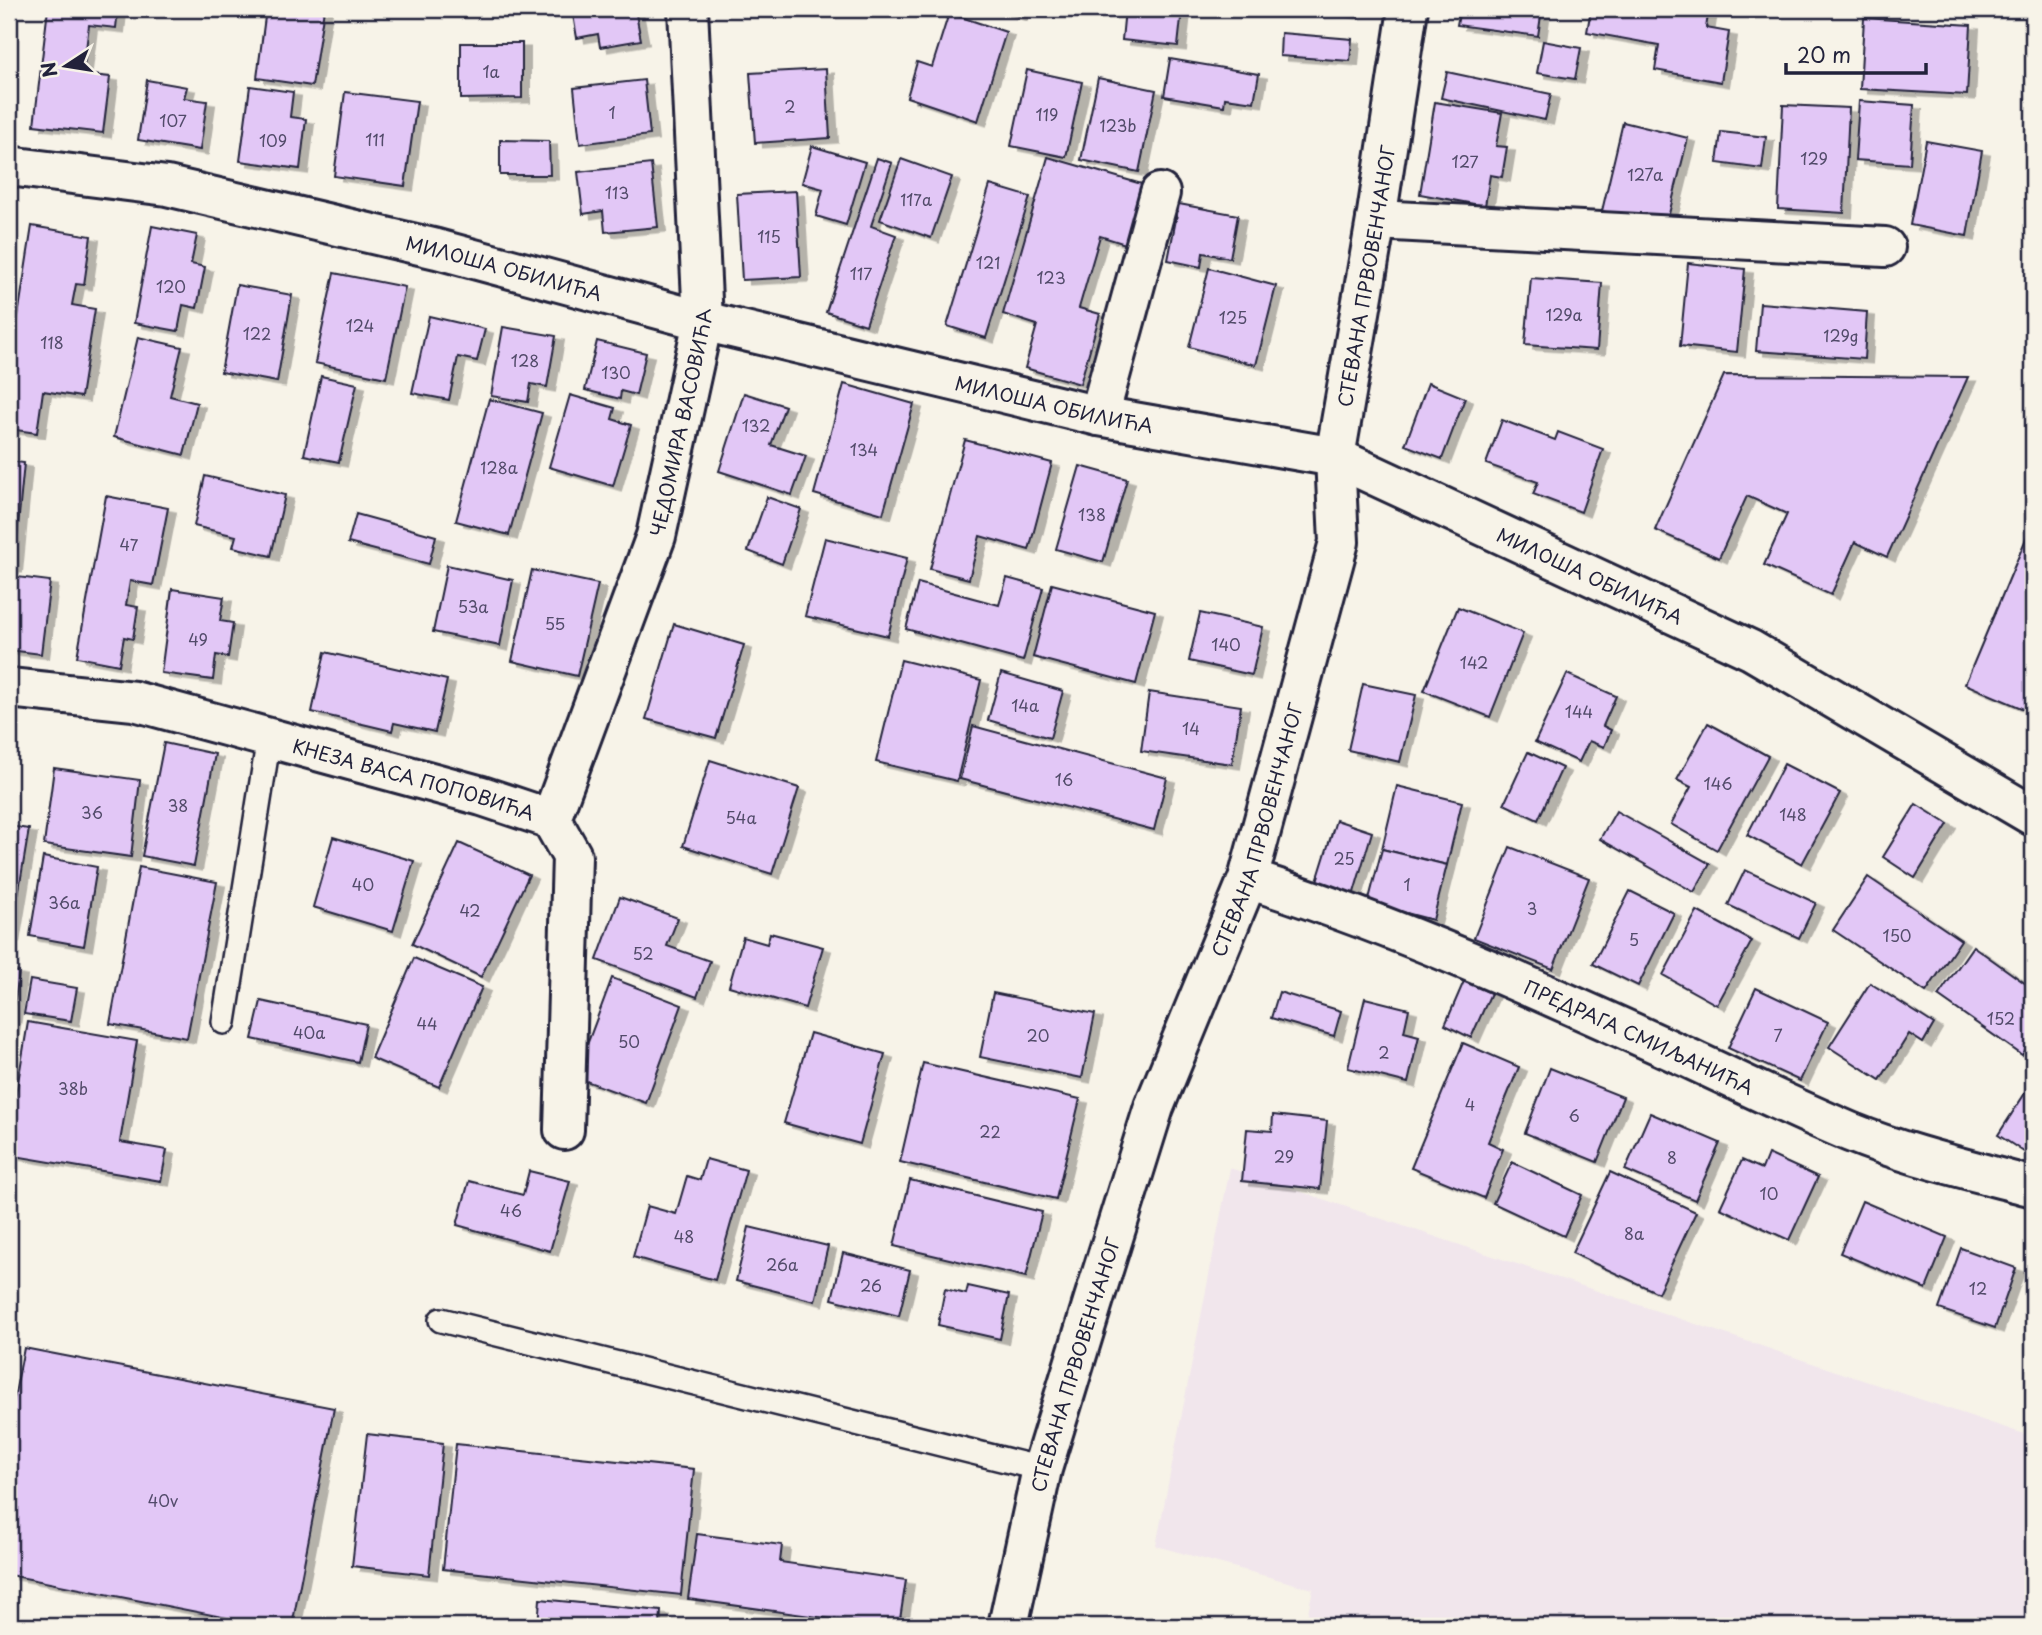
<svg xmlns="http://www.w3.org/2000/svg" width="2042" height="1635" viewBox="0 0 2042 1635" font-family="'Playpen Sans',sans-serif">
  <defs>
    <filter id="shadow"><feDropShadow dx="8" dy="4.5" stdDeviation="0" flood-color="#0004"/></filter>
  </defs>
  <rect width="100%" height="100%" fill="#f7f3e8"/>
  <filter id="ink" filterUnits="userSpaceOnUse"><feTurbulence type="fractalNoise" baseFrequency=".0143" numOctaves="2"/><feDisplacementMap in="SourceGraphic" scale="14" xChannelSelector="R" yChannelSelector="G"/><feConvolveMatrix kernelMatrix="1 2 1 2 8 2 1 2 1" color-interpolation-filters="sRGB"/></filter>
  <g filter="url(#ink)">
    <path fill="#f1e6ec" d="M1230,1168L2033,1437V1626H1305L1313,1589L1156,1546Z"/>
    <g fill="#e2c7f6" stroke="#22223b" stroke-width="2" filter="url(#shadow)">
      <path d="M48,9H118L116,28L89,25L83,74L110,77L103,133L34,125Z"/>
      <path d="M266,9H324L312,86L257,78Z"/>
      <path d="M572,9H635L641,40L600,47L598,34L577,38Z"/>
      <path d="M997,9H1021L1019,16Z"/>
      <path d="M1125,9H1182L1178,46L1122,40Z"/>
      <path d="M1320,9H1351L1350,14Z"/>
      <path d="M1460,9H1542L1538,36L1457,25Z"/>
      <path d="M1591,9H1709L1706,28L1729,32L1721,82L1655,70L1659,45L1587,32Z"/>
      <path d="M949,13L1006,32L978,121L907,97L917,62L932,67Z"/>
      <path d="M1864,18L1971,25L1967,95L1860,89Z"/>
      <path d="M1281,33L1352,39L1350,61L1280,56Z"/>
      <path d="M1543,41L1581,48L1575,79L1537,73Z"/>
      <path d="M461,43H522V98L461,99Z"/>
      <path d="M1170,59L1259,74L1254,102L1225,98L1224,106L1164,96Z"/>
      <path d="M826,69L830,138L755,143L750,73Z"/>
      <path d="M1027,70L1082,82L1066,157L1011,146Z"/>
      <path d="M1447,72L1551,94L1545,120L1441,98Z"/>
      <path d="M1098,78L1156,90L1139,172L1081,160Z"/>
      <path d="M147,80L187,87L184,98L207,101L200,150L138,140Z"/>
      <path d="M644,80L650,135L580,144L574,88Z"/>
      <path d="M250,86L293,92L290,117L306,119L300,169L240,161Z"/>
      <path d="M345,92L417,101L405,186L334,176Z"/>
      <path d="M1859,101L1914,105L1910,164L1855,160Z"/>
      <path d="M1435,102L1502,113L1496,146L1507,147L1502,177L1490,175L1485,206L1420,194Z"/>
      <path d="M1783,105L1849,108L1844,213L1778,209Z"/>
      <path d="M1623,122L1688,138L1666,226L1602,211Z"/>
      <path d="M1721,132L1766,137L1762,169L1717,163Z"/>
      <path d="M500,140L549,141L550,175H500Z"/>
      <path d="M1926,141L1982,151L1967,236L1910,225Z"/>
      <path d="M812,146L865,162L846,225L816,216L823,189L802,183Z"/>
      <path d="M1048,157L1152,187L1135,247L1100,236L1079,308L1100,314L1080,384L1025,368L1037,325L1003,314Z"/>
      <path d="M877,158L892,163L871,226L896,235L866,325L826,312Z"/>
      <path d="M901,159L952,177L931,238L880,220Z"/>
      <path d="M651,164L658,227L605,232L603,211L583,214L578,172Z"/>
      <path d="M990,185L1030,197L986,338L947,326Z"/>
      <path d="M796,191L801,277L742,280L737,194Z"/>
      <path d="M1179,204L1238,215L1230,258L1203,253L1201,267L1168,260Z"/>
      <path d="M32,226L91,236L84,285L76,284L72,305L95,309L81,397L43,391L37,433L9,429V374Z"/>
      <path d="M152,226L197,235L191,264L205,267L197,308L183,305L178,331L134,323Z"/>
      <path d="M1688,263L1745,269L1737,352L1680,346Z"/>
      <path d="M1209,268L1276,286L1256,365L1189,347Z"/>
      <path d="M334,273L405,287L386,378L315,363Z"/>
      <path d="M1531,278L1602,283L1597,350L1525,345Z"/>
      <path d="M237,285L292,295L277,382L221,372Z"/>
      <path d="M1760,303L1867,312L1864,359L1756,351Z"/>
      <path d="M429,316L485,329L477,361L458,357L449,400L412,393Z"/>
      <path d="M503,327L556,336L547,387L531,384L528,402L491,396Z"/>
      <path d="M138,337L182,347L170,396L197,403L184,455L114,437Z"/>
      <path d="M597,341L646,353L636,395L621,391L620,399L585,390Z"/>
      <path d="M1724,375L1968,377L1887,557L1855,542L1831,595L1764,565L1787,514L1747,496L1719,558L1655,530Z"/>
      <path d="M321,376L357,384L339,462L304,455Z"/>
      <path d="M1428,383L1465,398L1442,459L1405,445Z"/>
      <path d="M844,384L914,404L883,514L814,494Z"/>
      <path d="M744,393L785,406L771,445L806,456L792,495L719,471Z"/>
      <path d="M570,395L615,408L612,419L631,425L613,486L549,467Z"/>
      <path d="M489,399L542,413L509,535L456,521Z"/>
      <path d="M1502,420L1555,440L1558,432L1603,449L1581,512L1533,494L1538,482L1486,464Z"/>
      <path d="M965,440L1052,463L1029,550L980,536L969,579L930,569Z"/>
      <path d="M9,461L24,463L14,568H9Z"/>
      <path d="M1080,466L1127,479L1103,562L1056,549Z"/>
      <path d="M205,476L285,495L271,556L233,547L236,536L194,526Z"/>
      <path d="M106,496L168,508L153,585L130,581L126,605L138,607L133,639L124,637L119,665L77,657Z"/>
      <path d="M767,497L801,509L782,564L748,551Z"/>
      <path d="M356,514L436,536L429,564L348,543Z"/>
      <path d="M2033,522V713L1965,684Z"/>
      <path d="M825,538L907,558L888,636L805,616Z"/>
      <path d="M447,565L513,580L500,646L433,632Z"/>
      <path d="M532,570L598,584L577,676L512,661Z"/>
      <path d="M9,576L50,581L41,654L9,650Z"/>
      <path d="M1007,578L1043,588L1023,661L906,629L918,583L999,605Z"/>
      <path d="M1052,584L1155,611L1136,684L1033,657Z"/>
      <path d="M172,589L224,597L220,621L233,623L228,657L216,655L213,680L161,673Z"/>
      <path d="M1458,607L1523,633L1490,717L1424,691Z"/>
      <path d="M1200,613L1263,627L1252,675L1189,661Z"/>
      <path d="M674,624L744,645L716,738L646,719Z"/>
      <path d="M325,652L447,680L435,732L394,723L392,731L312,712Z"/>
      <path d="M901,660L981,680L957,781L876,762Z"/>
      <path d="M1001,673L1063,691L1050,738L988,720Z"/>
      <path d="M1567,674L1616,696L1603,726L1611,730L1604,747L1589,741L1579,762L1535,742Z"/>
      <path d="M1363,684L1416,695L1400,762L1348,750Z"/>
      <path d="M1149,692L1241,706L1232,764L1141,751Z"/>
      <path d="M1708,723L1768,756L1717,850L1671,824L1691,787L1677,780Z"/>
      <path d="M973,726L1167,778L1154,830L960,779Z"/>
      <path d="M164,743L215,754L194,866L142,856Z"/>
      <path d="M1528,752L1562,768L1538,820L1504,804Z"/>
      <path d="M710,760L799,788L772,874L683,846Z"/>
      <path d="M1784,764L1840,793L1802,864L1747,835Z"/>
      <path d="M54,768L140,780L131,857L44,845Z"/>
      <path d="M1397,786L1462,802L1447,865L1382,849Z"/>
      <path d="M1916,804L1948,824L1915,878L1883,857Z"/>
      <path d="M1616,811L1710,864L1694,892L1600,839Z"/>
      <path d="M1336,820L1372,832L1353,896L1316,884Z"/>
      <path d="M9,826L29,829L11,938H9Z"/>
      <path d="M333,837L414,861L393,931L313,907Z"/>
      <path d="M459,843L529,875L481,977L412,944Z"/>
      <path d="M1510,847L1589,878L1553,969L1474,938Z"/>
      <path d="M1382,849L1447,865L1433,920L1368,903Z"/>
      <path d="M43,857L97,867L84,946L30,936Z"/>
      <path d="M139,867L217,882L187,1038L110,1024Z"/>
      <path d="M1745,870L1816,903L1799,938L1728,905Z"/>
      <path d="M1868,877L1961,940L1926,992L1833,930Z"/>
      <path d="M1630,891L1674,913L1638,986L1593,964Z"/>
      <path d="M620,897L678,918L667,946L710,961L697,997L597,960Z"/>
      <path d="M1697,911L1752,941L1717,1005L1663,975Z"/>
      <path d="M770,933L823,947L805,1008L729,986L743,937L767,944Z"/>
      <path d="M1973,946L2033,989V1039L2022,1055L1938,996Z"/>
      <path d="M414,958L482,987L439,1087L371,1058Z"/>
      <path d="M9,970L19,972L9,1043Z"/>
      <path d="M612,978L682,1005L646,1103L575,1077Z"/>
      <path d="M30,980L77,988L71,1021L24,1014Z"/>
      <path d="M1464,981L1491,993L1471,1038L1445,1025Z"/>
      <path d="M1870,983L1934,1024L1923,1043L1909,1034L1880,1080L1829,1047Z"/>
      <path d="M1756,988L1828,1022L1800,1081L1728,1048Z"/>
      <path d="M1279,992L1341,1011L1334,1036L1271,1018Z"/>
      <path d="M993,993L1095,1014L1082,1078L980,1057Z"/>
      <path d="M1365,998L1409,1009L1404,1032L1419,1036L1408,1083L1348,1068Z"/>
      <path d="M261,1001L366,1024L358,1062L252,1039Z"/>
      <path d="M28,1022L137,1041L120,1142L167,1150L161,1181L9,1155V1136Z"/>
      <path d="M810,1033L885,1054L860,1144L784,1123Z"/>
      <path d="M1463,1043L1519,1067L1488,1142L1503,1149L1484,1198L1411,1168Z"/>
      <path d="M923,1063L1080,1099L1056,1199L900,1162Z"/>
      <path d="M1550,1068L1623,1097L1597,1162L1525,1133Z"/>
      <path d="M2033,1081V1158L1998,1135Z"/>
      <path d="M1650,1113L1720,1143L1695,1200L1625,1170Z"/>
      <path d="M1273,1115L1327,1121L1320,1189L1242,1181L1247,1129L1272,1131Z"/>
      <path d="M1768,1154L1818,1177L1789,1240L1720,1208L1742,1160L1762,1169Z"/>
      <path d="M706,1159L746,1170L715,1280L633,1257L647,1206L676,1214L687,1176L700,1180Z"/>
      <path d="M1512,1162L1582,1195L1564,1236L1493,1203Z"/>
      <path d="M529,1171L570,1181L550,1251L457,1225L469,1181L523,1195Z"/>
      <path d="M1610,1172L1696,1212L1658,1293L1572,1253Z"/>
      <path d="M910,1180L1042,1212L1026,1277L894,1246Z"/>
      <path d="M1862,1201L1947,1237L1926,1289L1840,1253Z"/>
      <path d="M749,1227L828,1246L815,1301L736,1281Z"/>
      <path d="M1961,1248L2016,1268L1995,1328L1939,1309Z"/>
      <path d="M843,1253L910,1270L899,1316L832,1299Z"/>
      <path d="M968,1286L1009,1295L1000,1339L938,1325L945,1289L966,1294Z"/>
      <path d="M24,1348L334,1408L292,1626H268L9,1575V1424Z"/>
      <path d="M367,1434L443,1443L429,1575L352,1566Z"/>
      <path d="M456,1444L694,1469L681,1595L443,1569Z"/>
      <path d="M697,1534L782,1545L780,1562L906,1580L899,1626H883L688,1599Z"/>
      <path d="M540,1599L661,1611L660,1626H538Z"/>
    </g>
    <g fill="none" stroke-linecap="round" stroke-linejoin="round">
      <defs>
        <g id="lane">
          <path d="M224,1022L269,737"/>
          <path d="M441,1320L1042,1469"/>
        </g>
        <g id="street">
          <path id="s1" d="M9,166L167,186L437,249L703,321L1099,416L1335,457L1751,650L2033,816"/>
          <path d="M1376,220L1885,247"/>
          <path d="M1099,416L1160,193"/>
          <path id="s2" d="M9,688L134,701L482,796L551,819L572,856L564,1130"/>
          <path id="s3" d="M551,819L656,536L703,321L688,9"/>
          <path id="s4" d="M1248,879C1398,926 1543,992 1686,1057C1740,1082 1795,1109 1850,1132C1909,1156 1972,1170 2033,1187"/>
        </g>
        <g id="secondary">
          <path id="s5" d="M1008,1626L1042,1469L1093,1302L1154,1107L1248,879L1339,542L1335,457L1376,220L1408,9"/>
        </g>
      </defs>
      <use href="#lane" stroke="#22223b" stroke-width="28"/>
      <use href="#street" stroke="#22223b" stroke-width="44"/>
      <use href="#secondary" stroke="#22223b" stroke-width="44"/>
      <use href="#lane" stroke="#f7f3e8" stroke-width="23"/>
      <use href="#street" stroke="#f7f3e8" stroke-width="38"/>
      <use href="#secondary" stroke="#f7f3e8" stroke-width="38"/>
    </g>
  </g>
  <g text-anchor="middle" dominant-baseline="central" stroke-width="5" stroke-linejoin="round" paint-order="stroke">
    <g font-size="16" fill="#524b6a">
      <text x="491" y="71">1a</text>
      <text x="790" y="106">2</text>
      <text x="612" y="112">1</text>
      <text x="1047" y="114">119</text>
      <text x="173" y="120">107</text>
      <text x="1118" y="125">123b</text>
      <text x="375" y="139">111</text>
      <text x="273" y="140">109</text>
      <text x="1814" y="158">129</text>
      <text x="1465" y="161">127</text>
      <text x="1645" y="174">127a</text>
      <text x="617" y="192">113</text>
      <text x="916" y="199">117a</text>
      <text x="769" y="236">115</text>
      <text x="988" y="262">121</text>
      <text x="861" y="273">117</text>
      <text x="1051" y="277">123</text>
      <text x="171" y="286">120</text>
      <text x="1564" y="314">129a</text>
      <text x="1233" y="317">125</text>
      <text x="360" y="325">124</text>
      <text x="257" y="333">122</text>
      <text x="1841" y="335">129g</text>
      <text x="52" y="342">118</text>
      <text x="525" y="360">128</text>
      <text x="616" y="372">130</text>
      <text x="756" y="425">132</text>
      <text x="864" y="449">134</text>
      <text x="499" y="467">128a</text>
      <text x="1092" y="514">138</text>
      <text x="129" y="544">47</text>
      <text x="473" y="606">53a</text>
      <text x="555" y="623">55</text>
      <text x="198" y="639">49</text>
      <text x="1226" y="644">140</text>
      <text x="1474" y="662">142</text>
      <text x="1025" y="705">14a</text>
      <text x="1579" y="711">144</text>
      <text x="1191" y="728">14</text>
      <text x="1064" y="779">16</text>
      <text x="1718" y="783">146</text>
      <text x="178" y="805">38</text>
      <text x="92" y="812">36</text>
      <text x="1793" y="814">148</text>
      <text x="741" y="817">54a</text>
      <text x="1344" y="858">25</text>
      <text x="363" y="884">40</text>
      <text x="1407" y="884">1</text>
      <text x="64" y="902">36a</text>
      <text x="1532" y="908">3</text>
      <text x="470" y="910">42</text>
      <text x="1897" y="935">150</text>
      <text x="1634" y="939">5</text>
      <text x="643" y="953">52</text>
      <text x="2001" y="1018">152</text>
      <text x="427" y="1023">44</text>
      <text x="309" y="1032">40a</text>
      <text x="1038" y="1035">20</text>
      <text x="1778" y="1035">7</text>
      <text x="629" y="1041">50</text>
      <text x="1384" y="1052">2</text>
      <text x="73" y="1088">38b</text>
      <text x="1470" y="1104">4</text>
      <text x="1574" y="1115">6</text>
      <text x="990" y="1131">22</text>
      <text x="1284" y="1156">29</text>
      <text x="1672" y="1157">8</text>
      <text x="1769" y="1193">10</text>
      <text x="511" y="1210">46</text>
      <text x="1634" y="1233">8a</text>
      <text x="684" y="1236">48</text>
      <text x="782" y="1264">26a</text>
      <text x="871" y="1285">26</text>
      <text x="1978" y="1288">12</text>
      <text x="163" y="1500">40v</text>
    </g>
    <g font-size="19" fill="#22223b" stroke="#f7f3e8">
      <text stroke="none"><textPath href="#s1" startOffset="506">МИЛОША ОБИЛИЋА</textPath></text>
      <text stroke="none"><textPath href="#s5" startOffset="1404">СТЕВАНА ПРВОВЕНЧАНОГ</textPath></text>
      <text stroke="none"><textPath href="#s1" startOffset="1073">МИЛОША ОБИЛИЋА</textPath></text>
      <text stroke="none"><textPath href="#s3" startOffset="418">ЧЕДОМИРА ВАСОВИЋА</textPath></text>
      <text stroke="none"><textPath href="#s1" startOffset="1640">МИЛОША ОБИЛИЋА</textPath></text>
      <text stroke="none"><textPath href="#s2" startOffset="416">КНЕЗА ВАСА ПОПОВИЋА</textPath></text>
      <text stroke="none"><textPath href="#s5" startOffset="836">СТЕВАНА ПРВОВЕНЧАНОГ</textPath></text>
      <text stroke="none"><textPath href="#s4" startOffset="422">ПРЕДРАГА СМИЉАНИЋА</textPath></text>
      <text stroke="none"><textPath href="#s5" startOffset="270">СТЕВАНА ПРВОВЕНЧАНОГ</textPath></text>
    </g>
  </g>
  <rect width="2042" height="1635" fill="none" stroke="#f7f3e8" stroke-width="35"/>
  <rect x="18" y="18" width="2007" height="1600" fill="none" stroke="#22223b" stroke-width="2.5" filter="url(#ink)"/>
  <g transform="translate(66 66) rotate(258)" stroke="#f7f3e8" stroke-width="5" paint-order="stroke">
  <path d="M0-5L12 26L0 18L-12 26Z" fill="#22223b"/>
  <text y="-10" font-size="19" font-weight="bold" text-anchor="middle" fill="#22223b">N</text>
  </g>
  <path d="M1786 63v10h140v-10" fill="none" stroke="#22223b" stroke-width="3.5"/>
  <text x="1797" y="63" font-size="21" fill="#22223b" stroke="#f7f3e8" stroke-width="5" paint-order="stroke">20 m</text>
</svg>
